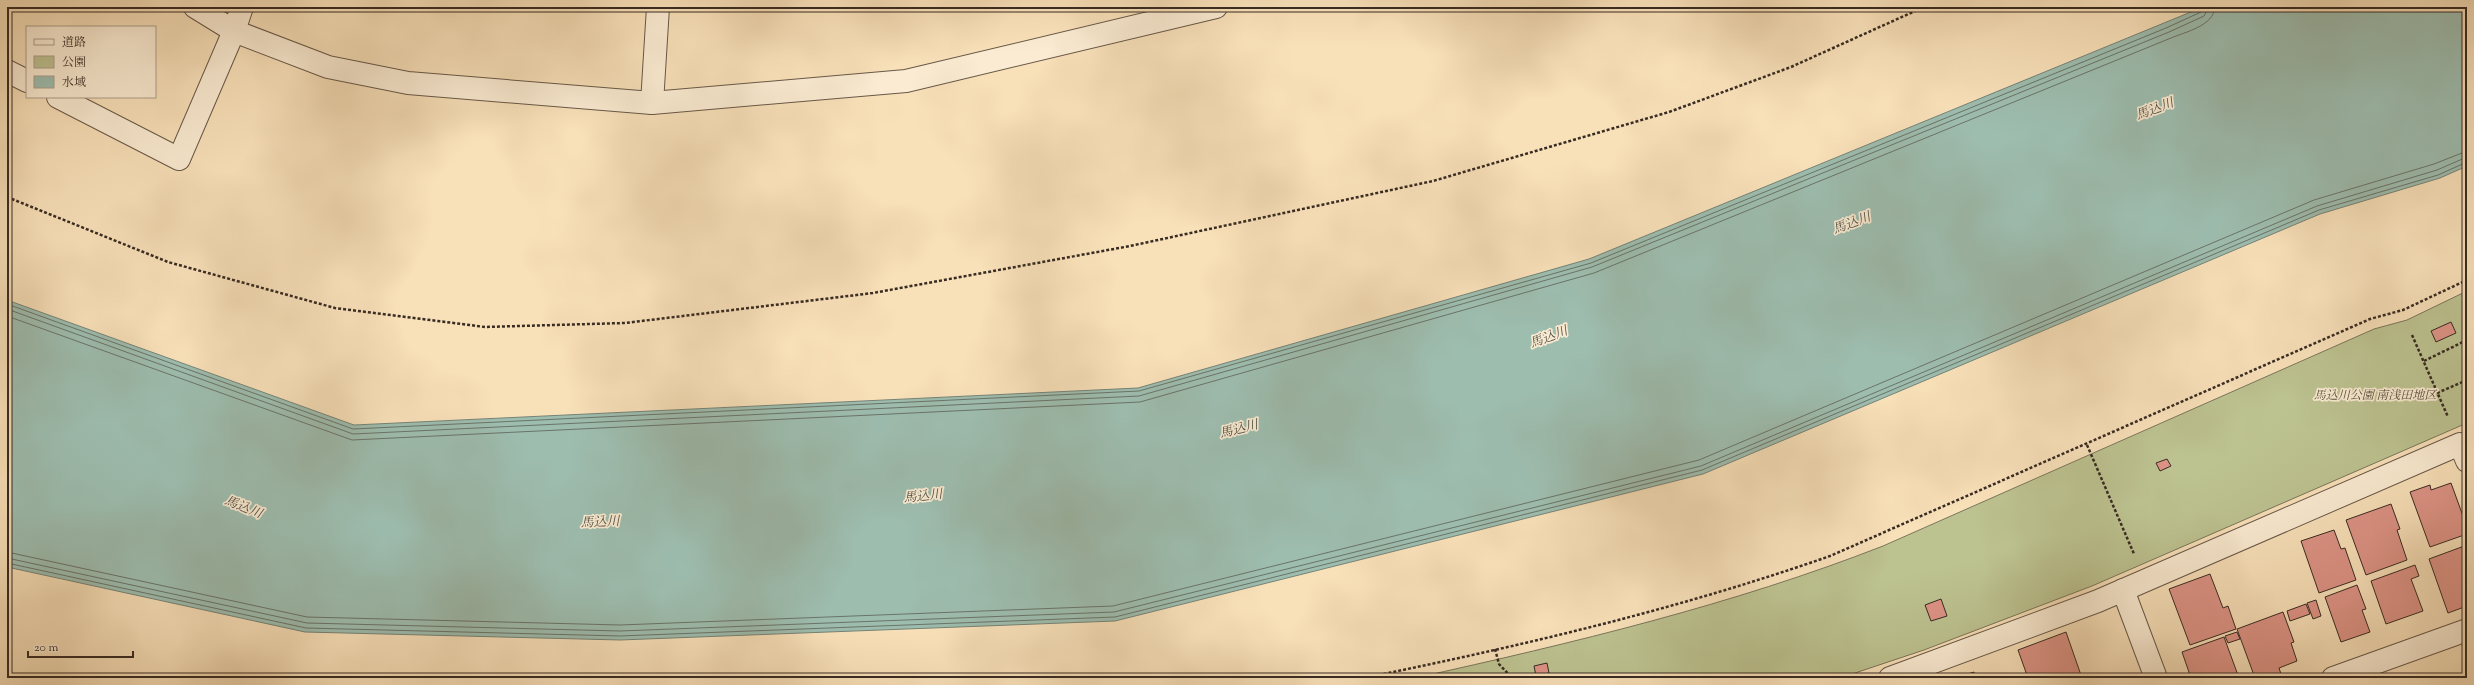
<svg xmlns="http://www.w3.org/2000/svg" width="2474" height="685" viewBox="0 0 2474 685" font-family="'Sorts Mill Goudy','Noto Serif JP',serif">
  <rect width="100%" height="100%" fill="#f8e0b9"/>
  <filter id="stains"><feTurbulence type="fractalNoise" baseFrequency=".005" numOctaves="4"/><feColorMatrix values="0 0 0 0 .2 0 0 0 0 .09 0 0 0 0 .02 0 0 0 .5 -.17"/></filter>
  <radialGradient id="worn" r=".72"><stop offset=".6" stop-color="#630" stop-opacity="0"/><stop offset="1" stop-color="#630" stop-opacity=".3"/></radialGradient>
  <path fill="#bcc290" stroke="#7a765a" d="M2467,291V423L2092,586L1924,650L1840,678H1415C1573,643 1732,605 1883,546L2374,329L2407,320Z"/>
  <path fill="#9dbdaf" stroke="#758377" d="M2203,7H2467V166L2440,178L2320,214L1703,474L1115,621L620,640L305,632L7,567V300L354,425L1138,388L1589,259Z"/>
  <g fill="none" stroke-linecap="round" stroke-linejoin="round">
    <g stroke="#6a7469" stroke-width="1">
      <path d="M7,304L353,429L1139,391L1591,263L2166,28L2201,12L2204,7"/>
      <path d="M7,309L353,434L1139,396L1592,267L2169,32L2204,16L2209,7"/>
      <path d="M7,316L352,440L1140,402L1594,273L2171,38C2185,32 2214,26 2215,7"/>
      <path d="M7,552L307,617L620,625L1113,606L1699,460L2314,200L2434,164L2467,151"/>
      <path d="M7,558L307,623L620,631L1114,612L1701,466L2317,206L2437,170L2467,157"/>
      <path d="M7,563L306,628L620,636L1115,617L1702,470L2319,210L2438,175L2467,162"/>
    </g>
  </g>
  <g fill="#dd9386" stroke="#382b23">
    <path d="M2451,322L2456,333L2436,342L2431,331Z"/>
    <path d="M2167,459L2171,466L2160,471L2156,463Z"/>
    <path d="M2451,483L2467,527V534L2430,547L2410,492L2430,485L2431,490Z"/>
    <path d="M2391,504L2400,529L2397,530L2407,560L2366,575L2346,520Z"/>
    <path d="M2334,530L2341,549L2345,548L2356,580L2319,593L2301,541Z"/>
    <path d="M2467,545V606L2448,613L2429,559Z"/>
    <path d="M2415,565L2419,576L2411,579L2423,611L2386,624L2371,581Z"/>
    <path d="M2210,574L2223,608L2228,606L2236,629L2190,645L2169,589Z"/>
    <path d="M2357,585L2366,609L2362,610L2370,632L2341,642L2325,597Z"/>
    <path d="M1941,599L1947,616L1931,621L1925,605Z"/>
    <path d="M2316,600L2321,616L2313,619L2307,603Z"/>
    <path d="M2306,604L2310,614L2290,621L2287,611Z"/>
    <path d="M2283,612L2294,642L2291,643L2297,661L2279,668L2282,677L2255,678L2237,629Z"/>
    <path d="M2066,632L2082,678H2028L2018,650Z"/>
    <path d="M2237,632L2240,639L2228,643L2225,636Z"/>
    <path d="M2224,637L2239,678H2191L2182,652Z"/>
    <path d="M1547,663L1549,673L1536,676L1534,666Z"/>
    <path d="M1974,672L1976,678H1955Z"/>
  </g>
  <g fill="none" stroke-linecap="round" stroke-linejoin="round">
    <defs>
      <g id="minor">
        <path d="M195,7L234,31L328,67L408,83L652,103L906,81L1216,7"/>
        <path d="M7,71L27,81"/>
        <path d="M58,97L179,159L234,31L242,7"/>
        <path d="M652,103L658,7"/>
        <path d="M1890,678L2098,601L2460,444L2467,461"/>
        <path d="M2333,678L2467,630"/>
      </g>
      <path id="tertiary" d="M2123,590L2156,678"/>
    </defs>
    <use href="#minor" stroke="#685848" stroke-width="24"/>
    <use href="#tertiary" stroke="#685848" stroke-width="24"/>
    <g stroke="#382b23" stroke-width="2.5" stroke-dasharray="3 2" stroke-linecap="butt">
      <path d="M7,197L168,262L335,308L485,327L625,323L873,293L1130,246L1433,181L1669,112L1791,67L1924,7"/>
      <path d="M2412,335L2448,417"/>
      <path d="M2424,361L2467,340"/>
      <path d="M2437,393L2467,380"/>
      <path d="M2087,445L2134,554"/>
      <path d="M1495,649L1499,664L1512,678"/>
      <path d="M1364,678C1521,646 1679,609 1830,556L2370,319L2403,310L2467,280"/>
    </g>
    <use href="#minor" stroke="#faebd2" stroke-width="22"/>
    <use href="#tertiary" stroke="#faebd2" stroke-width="22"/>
  </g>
  <g text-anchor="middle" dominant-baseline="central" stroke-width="3.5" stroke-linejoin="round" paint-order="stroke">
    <g font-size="12" font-style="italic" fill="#59513e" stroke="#faebd2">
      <text x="2375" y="396">馬込川公園 南浅田地区</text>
    </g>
    <g font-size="13" font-style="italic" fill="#515046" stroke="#faebd2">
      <text transform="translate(2155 110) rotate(-21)">馬込川</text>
      <text transform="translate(1852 224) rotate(-21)">馬込川</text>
      <text transform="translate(1549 338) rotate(-21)">馬込川</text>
      <text transform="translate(1239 430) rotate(-14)">馬込川</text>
      <text transform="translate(923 497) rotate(-6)">馬込川</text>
      <text transform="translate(243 508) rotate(22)">馬込川</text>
      <text transform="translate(600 523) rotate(-3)">馬込川</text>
    </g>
  </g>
  <rect width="2474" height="685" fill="none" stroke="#f8e0b9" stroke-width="24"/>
  <rect x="8" y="8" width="2458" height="669" fill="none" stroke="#382b23" stroke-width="2"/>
  <rect x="12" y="12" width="2450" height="661" fill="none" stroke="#382b23"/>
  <rect x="26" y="26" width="130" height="72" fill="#faebd2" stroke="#ac9e8c"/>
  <rect x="34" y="39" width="20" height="6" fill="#faebd2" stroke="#ac9e8c"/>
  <text x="62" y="46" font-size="12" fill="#382b23">道路</text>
  <rect x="34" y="56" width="20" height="12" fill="#bcc290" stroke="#ac9e8c"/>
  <text x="62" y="66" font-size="12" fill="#382b23">公園</text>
  <rect x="34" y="76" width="20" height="12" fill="#9dbdaf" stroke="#ac9e8c"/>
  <text x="62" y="86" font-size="12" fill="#382b23">水域</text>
  <path d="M28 651v6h105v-6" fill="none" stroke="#382b23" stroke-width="2"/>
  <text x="34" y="651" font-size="12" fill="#382b23" stroke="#faebd2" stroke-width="3" paint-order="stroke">20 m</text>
  <rect width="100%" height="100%" filter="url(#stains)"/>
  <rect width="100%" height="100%" fill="url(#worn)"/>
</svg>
